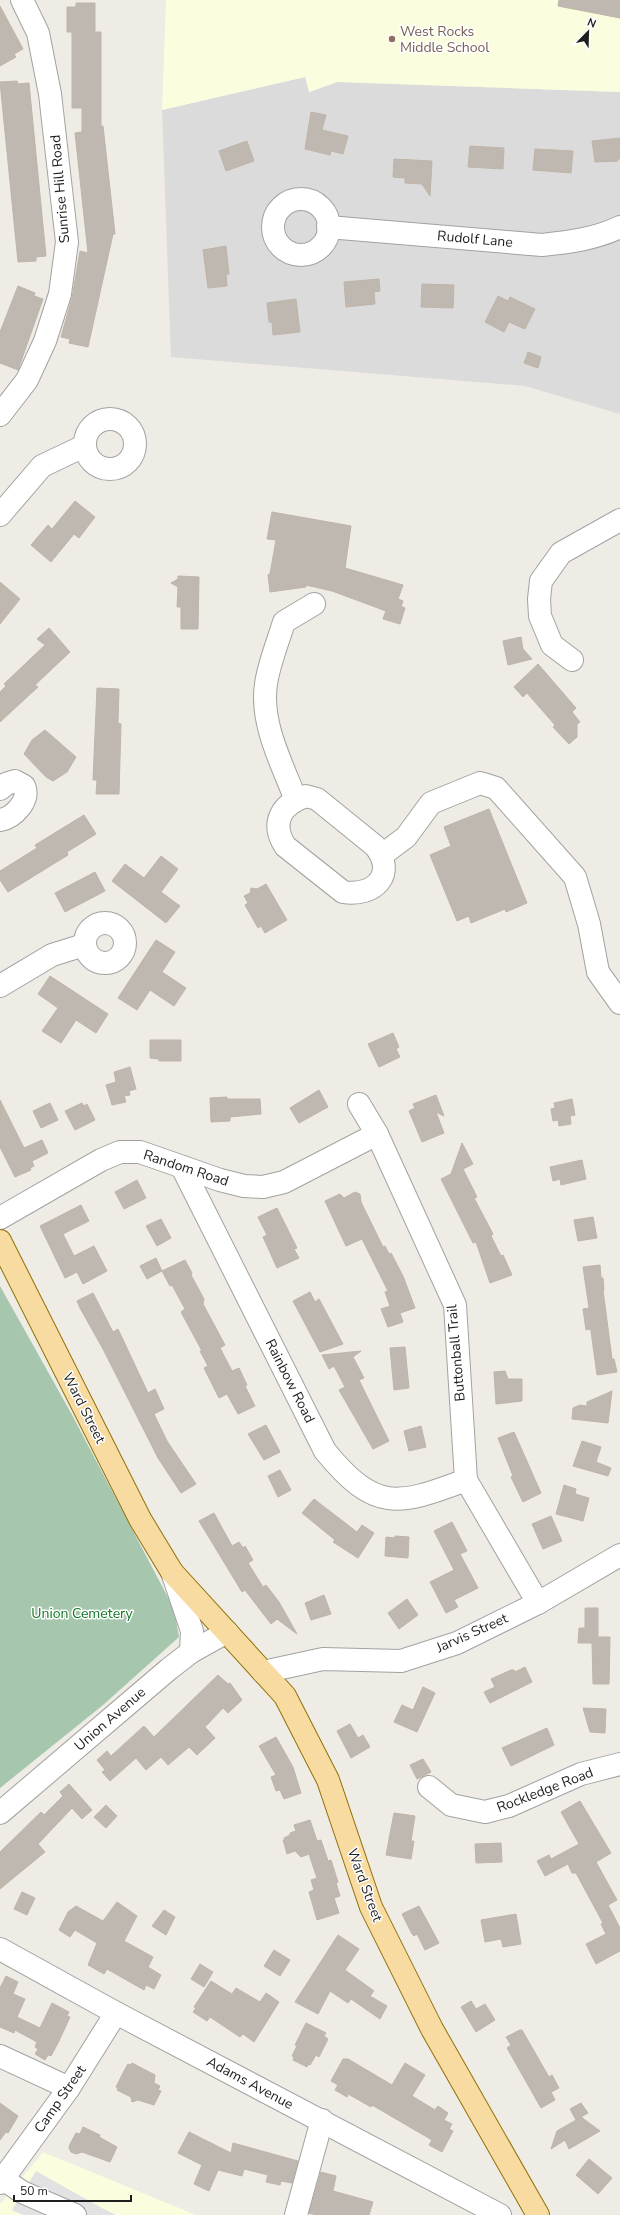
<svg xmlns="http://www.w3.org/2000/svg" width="620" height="2215" viewBox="0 0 620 2215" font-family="'Nunito Sans',sans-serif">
  <rect width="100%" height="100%" fill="#eeece4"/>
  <path fill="#dcdbdb" d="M305,77L310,92L337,82L620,92V414L525,386L171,357L162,110Z"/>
  <g fill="#fafdde">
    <path d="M166,0H620V92L337,82L309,92L305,77L162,110Z"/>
    <path d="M43,2152L196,2215H0V2204Z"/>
  </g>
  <path fill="#a6c6ae" d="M0,1286L71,1413L174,1609L179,1637L103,1705L0,1788Z"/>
  <path fill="#e2e2e2" d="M36,2171L102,2208L116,2215H23L12,2210Z"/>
  <g fill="#bfb8b1" stroke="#bfb4a7">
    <path d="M559,0H620V18L558,6Z"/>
    <path d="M76,3H95V32H101V126H103L115,234H113L88,347L69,343L70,339L61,337L72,298L80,251L88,253L75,133L82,132V108H72V32H67V7H76Z"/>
    <path d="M0,6L23,49L14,54L16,57L0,66Z"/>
    <path d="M17,81L18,84L29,83L46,256L36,257V261L18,262L0,82Z"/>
    <path d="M311,112L326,115L322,130L348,136L343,154L331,151L330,155L305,149Z"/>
    <path d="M620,138V159H617L618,161L595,162L592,141Z"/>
    <path d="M247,141L254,161L226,171L219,151Z"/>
    <path d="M470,146L504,148L503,169L468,167Z"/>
    <path d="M535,149L573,151L571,173L533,170Z"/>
    <path d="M394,159L432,161L430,196L422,184L405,183V178L393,177Z"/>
    <path d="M226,246L229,274H226L227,286L208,288L203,250Z"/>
    <path d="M379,279L380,291L374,292L375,304L346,307L344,282Z"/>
    <path d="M422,284L454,285L453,308L421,307Z"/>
    <path d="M18,286L35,293L34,296L43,299L18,370L0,363V332Z"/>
    <path d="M498,296L508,301L510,297L535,309L525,329L509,322L504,332L485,322Z"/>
    <path d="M296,299L300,332L273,335L272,322H269L267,303Z"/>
    <path d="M528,352L541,357L538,368L524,363Z"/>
    <path d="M75,501L95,517L79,538L74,534L51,562L31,545L48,525L52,529Z"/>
    <path d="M272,512L351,526L345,568L403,585L398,599L403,601L401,606L405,608L400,624L383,619L386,611L332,591L306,585V587L270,592L268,575L270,574L276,540L267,539Z"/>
    <path d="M178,576L199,577L198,629H181V607H177L178,587L171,583L178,579Z"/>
    <path d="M0,582L20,599L0,624Z"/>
    <path d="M49,628L70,652L35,685L38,687L0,722V692L6,686L4,684L45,645L37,639Z"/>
    <path d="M521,637L523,649L532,659L508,665L503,641Z"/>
    <path d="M538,664L576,708L572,712L580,722L577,724V737L569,744L553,727L555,725L527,693L523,697L514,687Z"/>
    <path d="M97,688L119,689L118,723L121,724L119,794H96L97,780H93Z"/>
    <path d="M45,730L76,757L67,772L53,781L46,777L24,754L32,740Z"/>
    <path d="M489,809L527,903L506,912L505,909L471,923L469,916L457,921L430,855L451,846L444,827Z"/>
    <path d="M84,815L96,834L67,852L68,855L8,892L0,880V871L37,848L35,845Z"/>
    <path d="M161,856L178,869L161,892L180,906L166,923L112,881L125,864L144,878Z"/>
    <path d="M95,872L105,891L65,912L55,893Z"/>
    <path d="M266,884L287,920L265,933L261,926L258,928L245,905L248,903L244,896L250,893L251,888L257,889Z"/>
    <path d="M156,940L175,952L162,972L186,988L174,1006L150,990L137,1010L118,998Z"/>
    <path d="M50,976L108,1014L96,1033L76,1020L61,1043L42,1031L58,1008L38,994Z"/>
    <path d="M393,1033L399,1047L396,1049L400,1057L379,1067L368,1044Z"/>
    <path d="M150,1040H181V1061H159V1059L150,1058Z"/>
    <path d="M130,1067L136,1089L129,1091L130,1095L124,1096L126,1102L112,1105L106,1085L116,1082L114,1072Z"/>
    <path d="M319,1090L328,1107L299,1123L290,1108Z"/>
    <path d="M436,1095L444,1116L436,1112L444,1133L422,1142L409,1111L415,1108L413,1104Z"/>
    <path d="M227,1097V1099H260L261,1114L230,1117V1121L211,1122L210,1098Z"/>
    <path d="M572,1099L575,1115L570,1116L571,1124L559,1126L558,1120L553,1121L551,1109L555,1108L554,1103Z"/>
    <path d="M0,1100L24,1148L42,1140L48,1153L32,1161L34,1166L30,1168L31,1170L15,1177L0,1147Z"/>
    <path d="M50,1103L58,1120L41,1128L33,1111Z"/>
    <path d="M82,1103L84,1106L87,1104L95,1120L75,1130L65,1111Z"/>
    <path d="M462,1143L473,1164L463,1169L477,1197L474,1198L493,1234L491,1236L501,1256L503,1255L512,1275L490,1283L476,1242L473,1243L441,1179L451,1174Z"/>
    <path d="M582,1160L586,1179L561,1185L560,1179L553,1181L550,1167Z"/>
    <path d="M137,1180L146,1198L124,1209L115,1192Z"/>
    <path d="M355,1192L360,1194L361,1202L383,1247L385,1246L389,1254L391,1253L403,1276L415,1308L400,1313L403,1322L388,1327L381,1309L390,1306L385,1292L388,1291L362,1239L346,1246L325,1201L340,1194L344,1198Z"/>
    <path d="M81,1205L89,1221L63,1234L74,1256L94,1246L107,1271L83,1284L77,1272L65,1278L40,1226Z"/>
    <path d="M277,1208L297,1248L294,1249L299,1258L277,1268L263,1237L267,1235L258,1217Z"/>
    <path d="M593,1217L597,1238L578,1241L574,1220Z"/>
    <path d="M161,1219L171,1238L157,1246L146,1226Z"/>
    <path d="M156,1258L162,1271L185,1260L192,1273L191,1275L204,1299L203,1304L225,1345L220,1348L232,1371L239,1368L247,1385L245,1386L255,1406L238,1414L227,1394L219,1398L204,1368L208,1366L200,1351H202L181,1312L185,1309L172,1285L170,1286L162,1271L147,1279L140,1266Z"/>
    <path d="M600,1265L601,1278H603L604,1290H603L612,1359H614L617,1372L597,1375L591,1331L590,1329L586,1330L583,1309L589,1308L583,1267Z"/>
    <path d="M310,1292L315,1302L319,1299L343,1344L320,1352L293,1301Z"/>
    <path d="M93,1293L113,1332L118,1329L148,1393L155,1389L164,1409L154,1414L167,1441L196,1484L181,1493L158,1458L103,1349L80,1308L77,1301Z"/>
    <path d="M405,1347L409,1388L394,1390L390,1348Z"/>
    <path d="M361,1351L353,1357L364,1378L359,1380L389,1441L373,1449L339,1390L345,1387L334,1366L329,1369L322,1355Z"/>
    <path d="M505,1371L508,1379H522V1401L496,1404L494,1372Z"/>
    <path d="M612,1391L608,1423L572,1419L573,1408L580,1405L587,1406V1402Z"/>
    <path d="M266,1425L280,1452L264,1460L248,1434Z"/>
    <path d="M421,1426L426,1447L409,1451L404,1431Z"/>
    <path d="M514,1432L541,1493L523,1502L511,1477L513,1476L498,1438Z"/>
    <path d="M582,1441L601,1447L596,1462L611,1468L608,1476L573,1466Z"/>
    <path d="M280,1470L291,1490L278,1497L268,1476Z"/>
    <path d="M564,1485L576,1489L575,1494L589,1498L583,1521L556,1514Z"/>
    <path d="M314,1499L357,1532L362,1525L374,1533L358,1558L333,1542L335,1540L302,1513Z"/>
    <path d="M214,1513L232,1546L239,1542L243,1548L245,1546L253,1560L248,1563L263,1587L266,1585L279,1602L297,1634L277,1619L271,1624L245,1590L242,1592L199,1521Z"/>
    <path d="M551,1516L562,1541L543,1549L532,1524Z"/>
    <path d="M452,1522L467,1551L460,1554L478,1588L454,1600L458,1607L446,1613L430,1582L454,1570L434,1531Z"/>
    <path d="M395,1536L409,1537L408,1558L385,1556L386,1537L395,1538Z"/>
    <path d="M324,1595L331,1614L311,1620L305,1603Z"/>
    <path d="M407,1599L418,1615L399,1629L388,1613Z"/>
    <path d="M585,1608H598V1637H610L609,1684H593L592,1643H578L579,1628H585Z"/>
    <path d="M525,1667L532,1682L490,1703L484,1692L495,1687L491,1679L511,1670H514L515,1672Z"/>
    <path d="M218,1675L228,1684L230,1683L242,1700L228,1713L223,1708L205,1727L215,1738L197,1755L189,1747L168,1765L161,1757L146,1770L136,1758L110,1781L102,1772L105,1770L97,1760L107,1751L111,1756L144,1726L154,1737Z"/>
    <path d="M423,1687L435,1693L417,1732L394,1722L402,1705L413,1710Z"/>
    <path d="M583,1708L606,1709L605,1733L590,1732Z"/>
    <path d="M350,1724L358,1738L363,1735L370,1747L351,1758L337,1731Z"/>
    <path d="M547,1728L554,1745L511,1766L502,1748Z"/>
    <path d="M276,1737L293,1767L301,1793L284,1799L280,1790L276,1791L271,1777L276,1775L259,1746Z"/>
    <path d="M423,1759L431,1772L417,1779L410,1765Z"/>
    <path d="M69,1784L92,1810L82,1819L72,1808L38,1844L45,1852L0,1889V1852L41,1812L44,1815L63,1796L60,1792Z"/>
    <path d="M580,1801L611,1853L596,1862L617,1900L608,1905L620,1928V1951L596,1964L586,1944L606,1934L601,1924L603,1923L576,1873H572L568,1864L545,1876L537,1861L549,1855L551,1859L579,1844L561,1812Z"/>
    <path d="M106,1805L117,1816L106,1828L94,1817Z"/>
    <path d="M394,1813L415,1816L411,1841H414L411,1859L386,1855Z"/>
    <path d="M310,1820L317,1841L321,1840L328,1861L331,1860L338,1882L336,1883L340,1896L334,1898L339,1913L317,1920L309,1892L314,1890L311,1880L317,1878L309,1854L301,1857L295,1851L287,1854L283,1840H285L284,1838L290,1835V1833L296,1831L294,1825Z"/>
    <path d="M501,1843L502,1862L476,1863L475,1844Z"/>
    <path d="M22,1892L35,1898L27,1915L14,1909Z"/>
    <path d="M117,1902L137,1916L124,1941L153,1957L148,1967L161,1975L154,1989L146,1985L144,1990L107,1969L104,1974L88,1965L97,1943L75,1930L70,1937L59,1930L68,1912L76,1906L103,1921Z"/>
    <path d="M419,1906L439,1943L425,1950L417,1934L414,1936L412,1934L402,1914Z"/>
    <path d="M164,1910L175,1917L166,1935L152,1926Z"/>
    <path d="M516,1914L521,1944L503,1947L501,1939L485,1942L481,1920Z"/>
    <path d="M338,1935L359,1949L345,1970L374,1991L370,1996L387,2006L380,2019L351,1999L348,2003L330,1991L318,2014L295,2002Z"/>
    <path d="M274,1950L290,1960L280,1976L264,1966Z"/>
    <path d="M200,1964L213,1972L204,1987L191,1979Z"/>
    <path d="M6,1976L18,1982L13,1994L25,1999L17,2017L40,2028L52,2003L69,2012L67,2016L70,2017L59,2041L51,2056L48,2055L45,2060L35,2054L38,2049L35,2047L37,2042L15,2030L14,2033L0,2027V1988Z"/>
    <path d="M211,1981L232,1994L236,1988L260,2002L266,1993L279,2002L254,2042L243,2034L240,2037L210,2017L207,2021L193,2012L196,2008L194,2007Z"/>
    <path d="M471,2001L476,2009L485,2004L495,2020L476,2032L461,2007Z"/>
    <path d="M306,2023L326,2033L324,2036L328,2039L319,2057L316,2055L310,2065L308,2064L307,2067L293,2060L294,2057L292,2056L297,2046L295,2045Z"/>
    <path d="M520,2030H522L549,2077L552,2075L559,2088L551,2092L555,2100L541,2108L507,2048L511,2045L506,2037Z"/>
    <path d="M343,2059H348L392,2085L405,2063L425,2075L412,2096L435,2110L438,2106L448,2113L444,2120L452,2124L449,2129L453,2131L442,2152L429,2145L432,2140L372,2105L371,2107L348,2094L347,2097L335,2090L338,2085L331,2081Z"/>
    <path d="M132,2063L155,2075L154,2083L160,2086L158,2090L161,2091L154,2105L138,2100L132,2102L131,2097L117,2090L118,2088L116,2087L124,2071L128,2064L130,2065Z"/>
    <path d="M0,2103L18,2116L8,2133L6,2132L0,2140Z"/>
    <path d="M581,2103L588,2113L581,2117L600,2131L569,2149L565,2140L551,2149L557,2131L576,2120L570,2109Z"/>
    <path d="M83,2127L100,2135L99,2137L117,2147L110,2162L82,2152L76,2154L71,2152L69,2148L70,2144L76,2133L80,2134Z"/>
    <path d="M189,2132L231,2153L233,2143L298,2161L292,2183L281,2181L280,2185L266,2182L268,2175L244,2169L242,2176L218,2170L209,2191L194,2184L202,2165L178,2153Z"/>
    <path d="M589,2159L612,2178L598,2194L576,2175Z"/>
    <path d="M321,2172L336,2176L333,2191L373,2202L369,2215H316L309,2213Z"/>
  </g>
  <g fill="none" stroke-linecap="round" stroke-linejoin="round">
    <defs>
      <g id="minor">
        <circle cx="301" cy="227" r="28"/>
        <path d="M328,227L542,245C570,242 595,239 620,227"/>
        <path d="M0,415L27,380L45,341L60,294L67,242L50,94L38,33L22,0"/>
        <circle cx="110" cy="444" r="25"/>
        <path d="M0,515L42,466L84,446"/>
        <path d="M572,660L552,645L540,616L539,599L541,581L561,553L620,520"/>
        <path d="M0,789L6,784L15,781L24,786C31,799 14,818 0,820"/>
        <path d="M306,796L317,799L375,846C397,874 375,897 343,892L285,846C270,822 282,804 306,796Z"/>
        <path d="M296,800C282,764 260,723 266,684C269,663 278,642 284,622L314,604"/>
        <path d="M382,855L406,837L431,803L480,783L496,788L575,877L589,924L598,972L620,1003"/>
        <circle cx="105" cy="943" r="20"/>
        <path d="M0,986L52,955L84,945"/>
        <path d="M359,1104L377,1134L455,1305L466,1480L538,1603"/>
        <path d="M182,1167L325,1451C375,1512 397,1506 466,1480"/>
        <path d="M0,1218L101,1160L120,1152H140L220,1180L244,1186L263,1187L284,1182L377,1134"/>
        <path d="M172,1572L192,1631L191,1652"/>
        <path d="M263,1672L323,1659L401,1661L457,1643L538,1603L620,1555"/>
        <path d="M429,1787L451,1805L485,1812L509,1806L581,1774L620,1764"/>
        <path d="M0,1813L169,1669L191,1652L227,1632"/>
        <path d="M0,1949L116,2013L500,2215"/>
        <path d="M0,2056L69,2088"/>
        <path d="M3,2179L22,2192L75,2215"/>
        <path d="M0,2183L69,2088L116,2013"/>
        <path d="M296,2215L322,2120"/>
      </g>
      <path id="major" d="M0,1241L140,1519L172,1572L285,1696L328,1780L371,1907L432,2029L538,2215"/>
    </defs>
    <use href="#minor" stroke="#a2a2a2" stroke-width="24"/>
    <use href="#major" stroke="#907107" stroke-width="24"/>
    <use href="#minor" stroke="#fff" stroke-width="22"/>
    <use href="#major" stroke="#f7dba0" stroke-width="22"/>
  </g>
  <circle fill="#8d6e63" stroke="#fff" stroke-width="1.5" cx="392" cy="39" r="4"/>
  <g text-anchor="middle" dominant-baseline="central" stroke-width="3" stroke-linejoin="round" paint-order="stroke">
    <g font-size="14" fill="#785e54" stroke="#fff" text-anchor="start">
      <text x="400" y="31">West Rocks<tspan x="400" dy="16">Middle School</tspan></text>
    </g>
    <g font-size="14" fill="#1e1e1e" stroke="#fff">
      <text transform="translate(60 189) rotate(-95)">Sunrise Hill Road</text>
      <text transform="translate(475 239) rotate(5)">Rudolf Lane</text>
      <text transform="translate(186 1168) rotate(18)">Random Road</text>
      <text transform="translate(456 1353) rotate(-95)">Buttonball Trail</text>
      <text transform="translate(290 1381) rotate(63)">Rainbow Road</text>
      <text transform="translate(84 1408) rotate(63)">Ward Street</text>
      <text transform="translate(472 1633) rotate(-24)">Jarvis Street</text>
      <text transform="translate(110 1719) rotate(-41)">Union Avenue</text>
      <text transform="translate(545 1790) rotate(-21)">Rockledge Road</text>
      <text transform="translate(365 1885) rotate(70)">Ward Street</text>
      <text transform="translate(250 2083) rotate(28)">Adams Avenue</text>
      <text transform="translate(60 2099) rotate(-55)">Camp Street</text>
    </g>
    <g font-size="14" fill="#117724" stroke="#fff">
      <text x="82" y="1613">Union Cemetery</text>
    </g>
  </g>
  <g transform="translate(588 32) rotate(23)" stroke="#ffffff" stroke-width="3" paint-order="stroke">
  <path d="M0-3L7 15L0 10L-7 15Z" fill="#1e1e1e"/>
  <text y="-6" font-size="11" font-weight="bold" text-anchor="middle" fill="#1e1e1e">N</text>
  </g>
  <path d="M14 2195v6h117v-6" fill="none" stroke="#1e1e1e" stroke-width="2"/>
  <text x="20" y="2195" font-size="12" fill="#1e1e1e" stroke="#ffffff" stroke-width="3" paint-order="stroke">50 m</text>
</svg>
